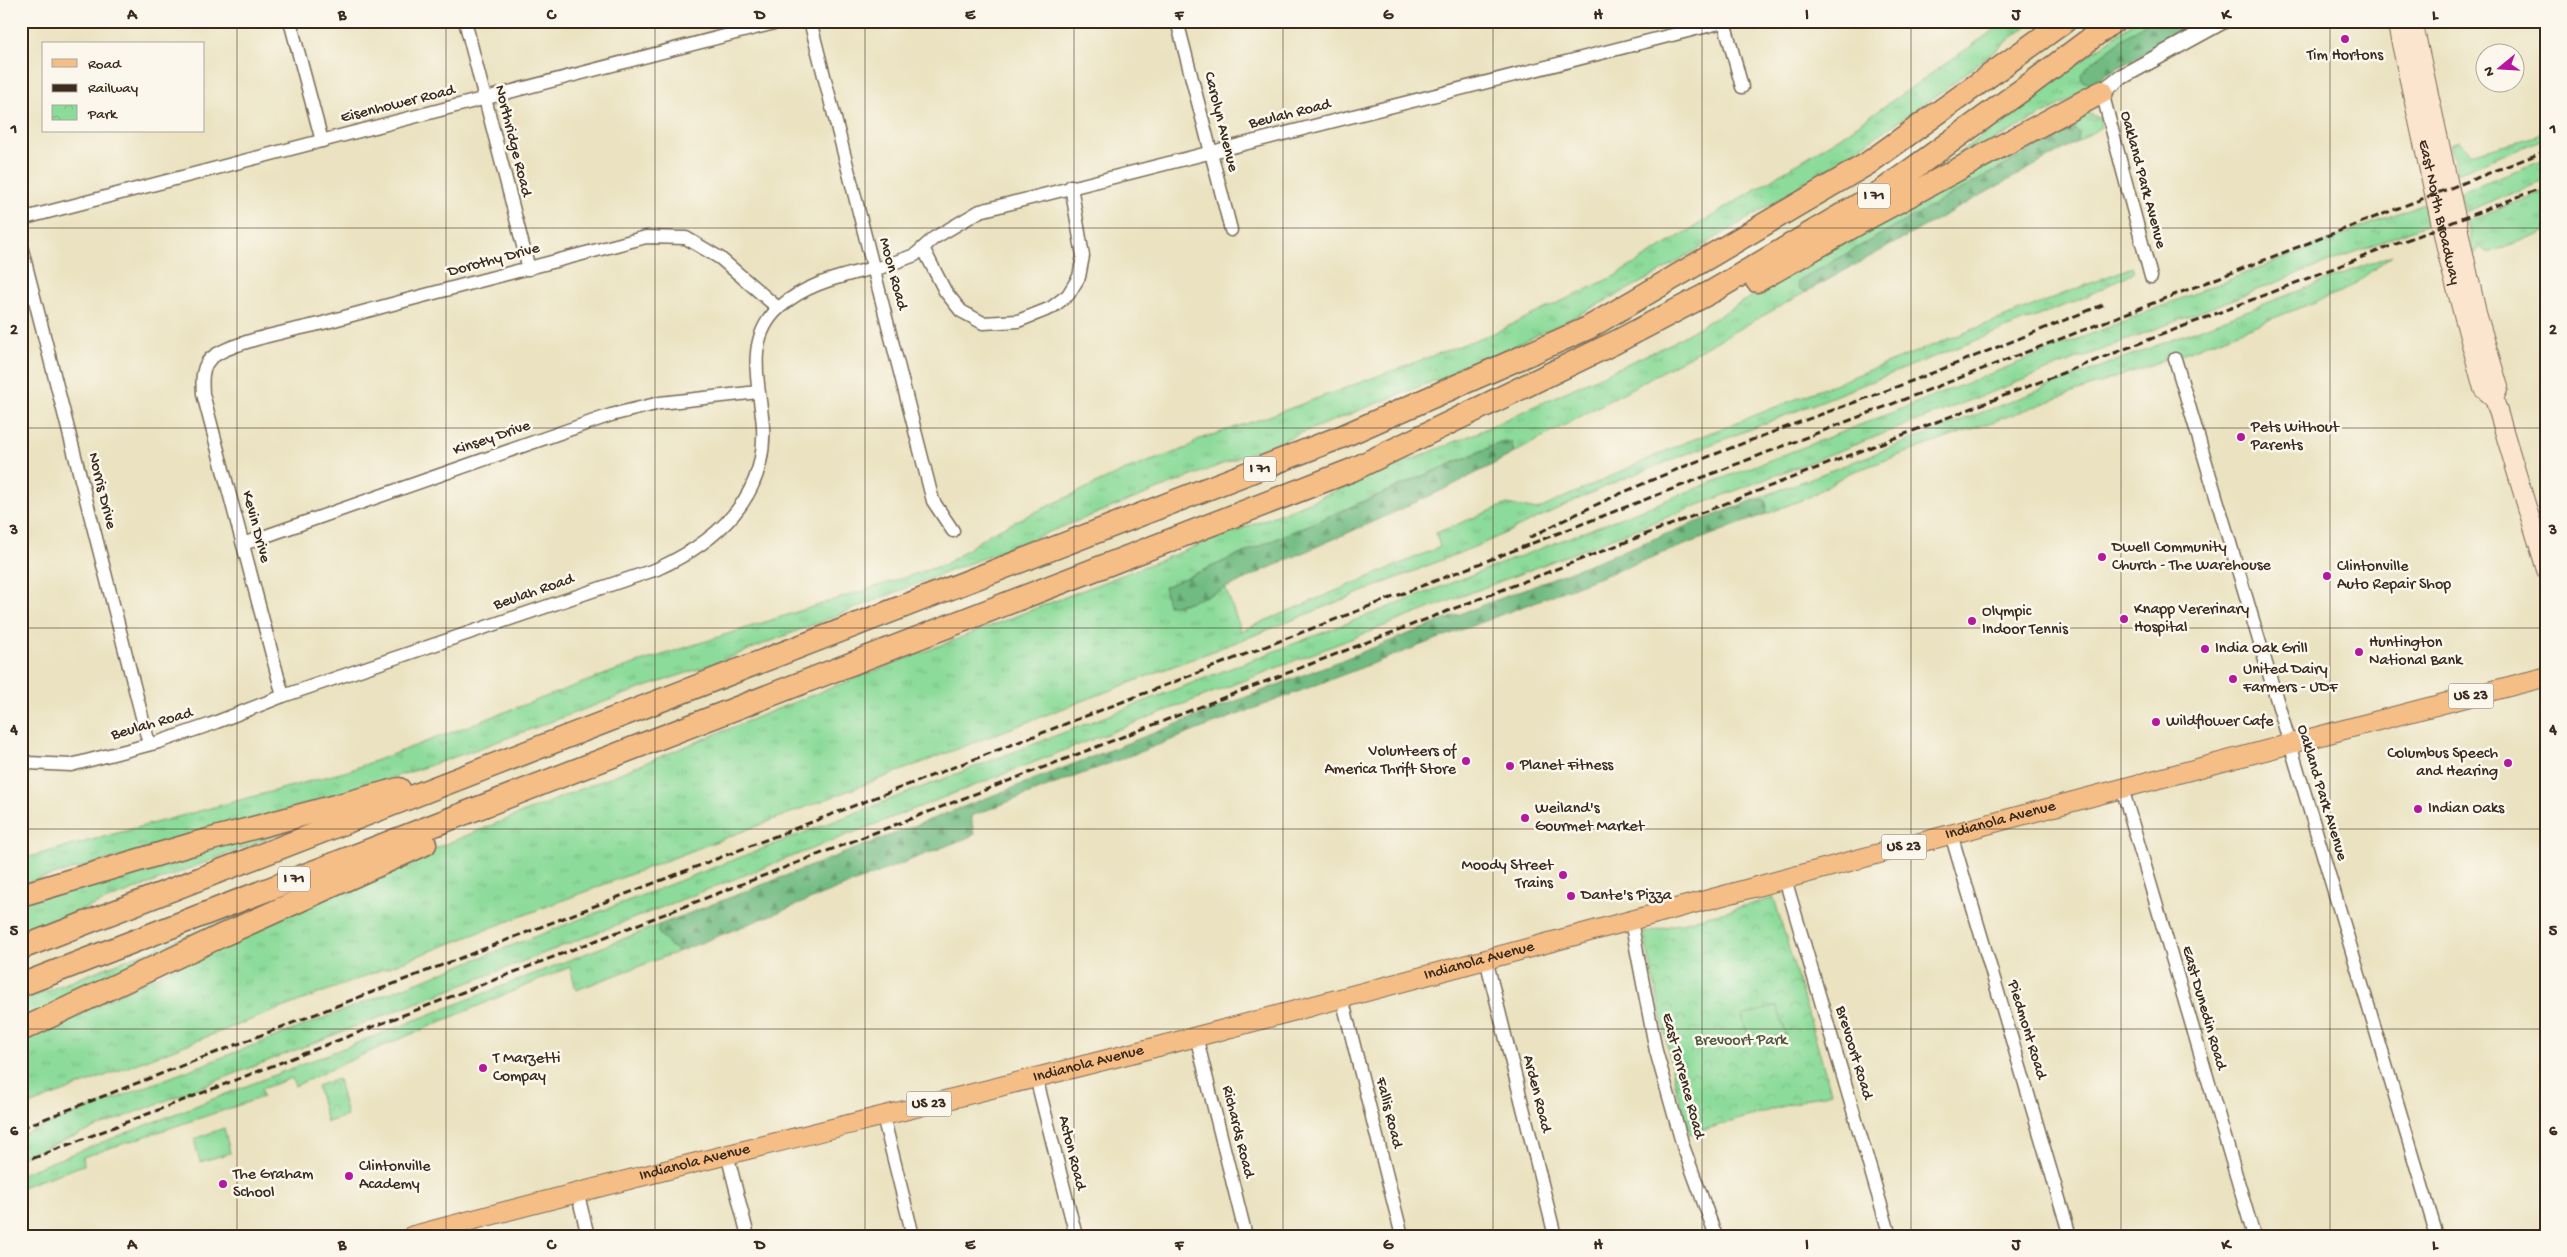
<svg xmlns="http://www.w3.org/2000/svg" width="2567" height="1257" viewBox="0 0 2567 1257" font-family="'Gochi Hand',sans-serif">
  <defs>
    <pattern id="grass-tufts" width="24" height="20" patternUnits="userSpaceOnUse" patternTransform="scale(1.25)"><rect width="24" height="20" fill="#8cdb9a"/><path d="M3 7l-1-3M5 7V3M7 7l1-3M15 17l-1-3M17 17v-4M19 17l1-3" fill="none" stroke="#7abc84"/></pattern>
    <pattern id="forest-firs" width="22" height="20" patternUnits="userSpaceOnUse" patternTransform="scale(1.25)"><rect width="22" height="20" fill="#71bb82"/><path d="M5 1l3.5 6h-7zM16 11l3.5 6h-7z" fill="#5e986a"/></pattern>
    <pattern id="park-crowns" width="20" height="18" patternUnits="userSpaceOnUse" patternTransform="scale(1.25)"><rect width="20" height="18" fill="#8cdb9a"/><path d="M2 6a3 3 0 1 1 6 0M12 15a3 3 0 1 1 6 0" fill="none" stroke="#7abc84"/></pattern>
  </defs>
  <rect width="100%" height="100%" fill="#fbf7ec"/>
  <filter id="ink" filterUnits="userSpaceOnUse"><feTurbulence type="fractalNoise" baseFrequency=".02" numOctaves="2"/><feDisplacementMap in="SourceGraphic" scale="10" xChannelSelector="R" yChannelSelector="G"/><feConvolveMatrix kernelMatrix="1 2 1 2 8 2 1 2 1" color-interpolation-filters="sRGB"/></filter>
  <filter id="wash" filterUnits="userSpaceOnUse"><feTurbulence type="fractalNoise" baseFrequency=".0096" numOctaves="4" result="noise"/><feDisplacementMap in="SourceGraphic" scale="20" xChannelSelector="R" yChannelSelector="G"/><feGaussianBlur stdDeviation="1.12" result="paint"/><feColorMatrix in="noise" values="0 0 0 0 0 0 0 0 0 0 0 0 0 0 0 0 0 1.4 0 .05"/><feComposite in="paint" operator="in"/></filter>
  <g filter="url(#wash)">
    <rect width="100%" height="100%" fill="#eae2c0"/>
    <g fill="url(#grass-tufts)" stroke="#64825c">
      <path d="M1996,21H2033L1942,92L1819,175L1655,275L1580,314L1484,361L1406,392L705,667C606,698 512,739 413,771C284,813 152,847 21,884V859L348,771L625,667L946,564L991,533L1123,471L1187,448L1197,440L1264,418L1494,333L1615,276L1840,137L1997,28Z"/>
      <path d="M2135,21H2147L2091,63L2096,86L1932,173Z"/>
      <path d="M2087,112L2100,119L2101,127L2077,142L2079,134L2075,129H2070L1798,281V288L1806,292L1514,453L1511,442L1504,441L1164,587L1178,606L1225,587L1241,631L1440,547L1436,533L1507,504L1537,510L1679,445L2132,267L2134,272L2081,299L1613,483L1484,543L1265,631L21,1108V1041L336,890L441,846L797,701L1282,513L1474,434L1670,344L1863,232Z"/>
      <path d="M2546,130V138L2457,173L2450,144L2459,141L2470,154L2536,136Z"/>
      <path d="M2546,159V180L2465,212L2460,192Z"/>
      <path d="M2546,191V231L2489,253L2480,247L2474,255L2467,221Z"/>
      <path d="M2424,203L2428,224L1322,650L21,1157V1135L1827,438Z"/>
      <path d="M2392,255L2348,289L2184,353L1847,474L1809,497L1766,514L1767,506L1765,500H1754Z"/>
      <path d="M316,820L21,933V903Z"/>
      <path d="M235,917L21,1023V1001Z"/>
      <path d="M659,925L658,932L670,946L680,951L576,990L570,967L362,1055L295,1086L292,1078L261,1089L263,1097L83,1157L84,1165L21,1187V1174Z"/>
    </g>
    <g fill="url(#forest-firs)" stroke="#567250">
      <path d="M2147,21H2203L2103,76L2096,86L2082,81L2081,74L2091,63Z"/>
      <path d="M2070,129H2075L2079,134L2077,142L1806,292L1798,288L1797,281Z"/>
      <path d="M1505,441L1511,442L1514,453C1439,495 1359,527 1280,563C1256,573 1191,608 1168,605L1164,587Z"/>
      <path d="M1754,500H1765L1767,506L1766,514L971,816L974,835L680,951L670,946L658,932L659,925Z"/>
    </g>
    <g fill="url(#park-crowns)" stroke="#64825c">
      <path d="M1774,898L1831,1092L1690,1134L1677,1092L1644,933Z"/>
      <path d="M338,1079L347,1116L327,1122L317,1086Z"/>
    </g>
    <g fill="#8cdb9a" stroke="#64825c">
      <path d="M1777,1006L1786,1034L1751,1044L1742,1016Z"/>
      <path d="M224,1128L230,1153L200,1162L194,1139Z"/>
    </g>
  </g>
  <g filter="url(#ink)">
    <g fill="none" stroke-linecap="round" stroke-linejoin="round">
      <defs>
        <g id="minor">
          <path d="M290,21L322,141"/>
          <path d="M465,21L529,269"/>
          <path d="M810,21L933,501L953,531"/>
          <path d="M1177,21L1231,230"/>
          <path d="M1724,21L1742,87"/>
          <path d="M2102,92L2151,277"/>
          <path d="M21,219L782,21"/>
          <path d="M21,246L149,744"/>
          <path d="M923,248L945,291L961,311L983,323L1018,321L1051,308L1068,295L1079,277L1083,256L1071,186"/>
          <path d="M874,270L915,255L934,238L980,211L1727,21"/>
          <path d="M2175,359L2437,1236"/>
          <path d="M243,544L611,415L660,403L758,392"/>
          <path d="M283,696L203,394C202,380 201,364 214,356C235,341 295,330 323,323C430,293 539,266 646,237L686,238L720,258L778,308"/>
          <path d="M21,758L29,763L71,765L159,742L209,725L283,696L657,569C716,542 767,498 763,426C760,386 743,339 780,307C807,283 840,277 873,268"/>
          <path d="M2122,788L2254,1236"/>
          <path d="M1951,834L2070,1236"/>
          <path d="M1785,879L1890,1236"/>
          <path d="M1631,921L1656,1051L1683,1146L1716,1236"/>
          <path d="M1486,959L1555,1236"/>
          <path d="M1342,998L1402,1236"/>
          <path d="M1196,1036L1246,1236"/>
          <path d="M1036,1077L1076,1236"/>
          <path d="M883,1116L913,1236"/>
          <path d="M727,1154L748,1236"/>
          <path d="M577,1191L588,1236"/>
        </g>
        <path id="tertiary" d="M2102,92L2121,77L2223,21"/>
        <g id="secondary">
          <path id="s1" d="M2396,21L2450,266L2483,389L2494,398L2546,570"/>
          <path d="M2413,21L2477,313L2499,387L2494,398"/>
        </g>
        <g id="primary">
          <path id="s2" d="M412,1236C680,1164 950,1101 1218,1031C1661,914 2102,791 2546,677"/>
        </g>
        <g id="motorway">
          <path d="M1757,281L1875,214L2102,92"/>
          <path d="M21,895L193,844L399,789"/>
          <path d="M21,948L1341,437L1588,328L1867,164L2065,21"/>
          <path d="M21,985L1352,470L1616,342L1713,291L1882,191L2029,85L2114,21"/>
          <path d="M21,1030L223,935L425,844"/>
        </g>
      </defs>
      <use href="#minor" stroke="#786a57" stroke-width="15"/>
      <use href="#tertiary" stroke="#786a57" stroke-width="18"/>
      <use href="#secondary" stroke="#786a57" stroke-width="20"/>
      <use href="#primary" stroke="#786a57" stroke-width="21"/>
      <use href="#motorway" stroke="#786a57" stroke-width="25"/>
      <use href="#minor" stroke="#fff" stroke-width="12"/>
      <use href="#tertiary" stroke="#fff" stroke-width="15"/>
      <use href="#secondary" stroke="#fbe5cf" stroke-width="18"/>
      <use href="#primary" stroke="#f6be87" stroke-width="19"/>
      <use href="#motorway" stroke="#f6be87" stroke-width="22"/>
      <g stroke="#3b2a1e" stroke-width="3" stroke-dasharray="8 4" stroke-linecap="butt">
        <path d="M1529,538C1639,480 1755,438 1872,396C1950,367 2027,335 2105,304"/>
        <path d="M21,1128L2546,151"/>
        <path d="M21,1163L2546,186"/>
      </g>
    </g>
  </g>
  <path fill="none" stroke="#3b2a1e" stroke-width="1" stroke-opacity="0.55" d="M237,21V1236M446,21V1236M655,21V1236M865,21V1236M1074,21V1236M1283,21V1236M1493,21V1236M1702,21V1236M1911,21V1236M2121,21V1236M2330,21V1236M21,228H2546M21,428H2546M21,628H2546M21,829H2546M21,1029H2546"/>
  <g fill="#b5179e" stroke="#fbf7ec" stroke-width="2">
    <circle cx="2345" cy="39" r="5"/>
    <circle cx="2241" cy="437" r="5"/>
    <circle cx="2102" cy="557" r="5"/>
    <circle cx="2327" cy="576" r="5"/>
    <circle cx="2124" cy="619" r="5"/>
    <circle cx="1972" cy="621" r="5"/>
    <circle cx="2205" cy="649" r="5"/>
    <circle cx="2359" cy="652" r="5"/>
    <circle cx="2233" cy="679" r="5"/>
    <circle cx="2156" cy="722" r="5"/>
    <circle cx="1466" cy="761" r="5"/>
    <circle cx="2508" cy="763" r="5"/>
    <circle cx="1510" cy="766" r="5"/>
    <circle cx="2418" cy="809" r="5"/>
    <circle cx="1525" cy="818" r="5"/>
    <circle cx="1563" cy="875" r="5"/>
    <circle cx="1571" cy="896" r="5"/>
    <circle cx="483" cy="1068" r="5"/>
    <circle cx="349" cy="1176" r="5"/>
    <circle cx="223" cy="1184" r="5"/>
  </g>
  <g text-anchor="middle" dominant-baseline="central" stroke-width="5" stroke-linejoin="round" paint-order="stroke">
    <g fill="#fbf7ec" stroke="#75685c" stroke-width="1">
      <rect x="1858" y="183.5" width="32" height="25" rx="4"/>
      <rect x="1244" y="456.5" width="32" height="25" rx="4"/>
      <rect x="2448.5" y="683.5" width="45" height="25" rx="4"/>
      <rect x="1881.5" y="834.5" width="45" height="25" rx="4"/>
      <rect x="278" y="866.5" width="32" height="25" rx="4"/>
      <rect x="906.5" y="1091.5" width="45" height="25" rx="4"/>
    </g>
    <g font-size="15" font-weight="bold" fill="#3b2a1e">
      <text x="1874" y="196">I 71</text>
      <text x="1260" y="469">I 71</text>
      <text x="2471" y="696">US 23</text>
      <text x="1904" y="847">US 23</text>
      <text x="294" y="879">I 71</text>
      <text x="929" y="1104">US 23</text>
    </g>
    <g font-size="16" fill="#3b2a1e" stroke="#fbf7ec" text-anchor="start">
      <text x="2345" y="56" text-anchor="middle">Tim Hortons</text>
      <text x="2251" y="428">Pets Without<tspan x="2251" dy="18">Parents</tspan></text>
      <text x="2112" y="548">Dwell Community<tspan x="2112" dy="18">Church - The Warehouse</tspan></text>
      <text x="2337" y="567">Clintonville<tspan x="2337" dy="18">Auto Repair Shop</tspan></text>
      <text x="2134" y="610">Knapp Vererinary<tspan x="2134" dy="18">Hospital</tspan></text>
      <text x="1982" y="612">Olympic<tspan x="1982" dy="18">Indoor Tennis</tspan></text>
      <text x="2369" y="643">Huntington<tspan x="2369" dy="18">National Bank</tspan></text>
      <text x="2215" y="649">India Oak Grill</text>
      <text x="2243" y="670">United Dairy<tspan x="2243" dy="18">Farmers - UDF</tspan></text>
      <text x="2166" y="722">Wildflower Cafe</text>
      <text x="1456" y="752" text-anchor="end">Volunteers of<tspan x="1456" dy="18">America Thrift Store</tspan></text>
      <text x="2498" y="754" text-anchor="end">Columbus Speech<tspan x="2498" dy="18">and Hearing</tspan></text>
      <text x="1520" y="766">Planet Fitness</text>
      <text x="1535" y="809">Weiland's<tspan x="1535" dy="18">Gourmet Market</tspan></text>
      <text x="2428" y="809">Indian Oaks</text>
      <text x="1553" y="866" text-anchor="end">Moody Street<tspan x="1553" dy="18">Trains</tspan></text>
      <text x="1581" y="896">Dante's Pizza</text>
      <text x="493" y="1059">T Marzetti<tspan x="493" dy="18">Compay</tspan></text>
      <text x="359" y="1167">Clintonville<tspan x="359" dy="18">Academy</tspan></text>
      <text x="233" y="1175">The Graham<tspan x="233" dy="18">School</tspan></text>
    </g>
    <g font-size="16" fill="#3b2a1e" stroke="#fbf7ec">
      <text transform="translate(398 105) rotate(-14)">Eisenhower Road</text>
      <text transform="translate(1290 115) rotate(-14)">Beulah Road</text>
      <text transform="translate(1220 122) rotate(76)">Carolyn Avenue</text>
      <text transform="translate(512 141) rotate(76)">Northridge Road</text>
      <text transform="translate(2142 180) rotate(75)">Oakland Park Avenue</text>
      <text stroke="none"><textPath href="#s1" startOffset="196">East North Broadway</textPath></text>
      <text transform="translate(494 261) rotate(-15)">Dorothy Drive</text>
      <text transform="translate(892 274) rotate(75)">Moon Road</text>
      <text transform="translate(492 439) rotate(-19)">Kinsey Drive</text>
      <text transform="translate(101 491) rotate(76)">Norris Drive</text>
      <text transform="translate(255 527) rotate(75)">Kevin Drive</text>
      <text transform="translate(534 593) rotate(-19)">Beulah Road</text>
      <text transform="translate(152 725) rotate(-16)">Beulah Road</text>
      <text transform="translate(2321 793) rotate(73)">Oakland Park Avenue</text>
      <text stroke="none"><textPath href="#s2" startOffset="1642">Indianola Avenue</textPath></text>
      <text stroke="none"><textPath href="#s2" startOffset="1102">Indianola Avenue</textPath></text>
      <text transform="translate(2203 1008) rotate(74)">East Dunedin Road</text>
      <text transform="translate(2026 1030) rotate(73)">Piedmont Road</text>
      <text transform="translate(1853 1053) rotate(73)">Brevoort Road</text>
      <text stroke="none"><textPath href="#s2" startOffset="698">Indianola Avenue</textPath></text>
      <text transform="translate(1682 1076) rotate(75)">East Torrence Road</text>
      <text transform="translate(1536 1094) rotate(76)">Arden Road</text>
      <text transform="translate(1388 1113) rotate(76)">Fallis Road</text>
      <text transform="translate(1237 1132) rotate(76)">Richards Road</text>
      <text transform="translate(1071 1153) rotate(76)">Acton Road</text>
      <text stroke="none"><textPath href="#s2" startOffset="292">Indianola Avenue</textPath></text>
    </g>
    <g font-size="16" fill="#4f563d" stroke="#fbf7ec">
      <text x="1741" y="1041">Brevoort Park</text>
    </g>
  </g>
  <rect width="2567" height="1257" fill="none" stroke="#fbf7ec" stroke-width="55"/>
  <rect x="42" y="42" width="162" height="90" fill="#fbf7ec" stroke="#aea59a"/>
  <rect x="52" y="59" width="25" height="8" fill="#f6be87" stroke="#aea59a"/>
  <text x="88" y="68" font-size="15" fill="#3b2a1e">Road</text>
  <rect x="52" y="84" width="25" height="8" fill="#3b2a1e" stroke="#aea59a"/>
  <text x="88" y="92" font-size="15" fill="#3b2a1e">Railway</text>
  <rect x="52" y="105" width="25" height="15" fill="url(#park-crowns)" stroke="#aea59a"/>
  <text x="88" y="118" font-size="15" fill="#3b2a1e">Park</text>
  <g transform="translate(2500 68) rotate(252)"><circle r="24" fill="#fbf7ec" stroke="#aea59a"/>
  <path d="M0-4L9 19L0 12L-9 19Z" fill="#b5179e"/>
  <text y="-8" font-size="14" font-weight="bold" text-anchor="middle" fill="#3b2a1e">N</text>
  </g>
  <rect x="28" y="28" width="2512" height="1202" fill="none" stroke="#3b2a1e" stroke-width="2"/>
  <g font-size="16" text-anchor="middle" font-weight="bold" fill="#3b2a1e">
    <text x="132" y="19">A</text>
    <text x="342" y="19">B</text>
    <text x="551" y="19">C</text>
    <text x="760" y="19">D</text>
    <text x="970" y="19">E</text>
    <text x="1179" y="19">F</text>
    <text x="1388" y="19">G</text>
    <text x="1598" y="19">H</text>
    <text x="1807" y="19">I</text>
    <text x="2016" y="19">J</text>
    <text x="2226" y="19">K</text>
    <text x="2435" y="19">L</text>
    <text x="14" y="133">1</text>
    <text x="2553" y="133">1</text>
    <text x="14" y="334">2</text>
    <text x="2553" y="334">2</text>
    <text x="14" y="534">3</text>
    <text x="2553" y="534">3</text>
    <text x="14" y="734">4</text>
    <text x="2553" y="734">4</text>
    <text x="14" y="935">5</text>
    <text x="2553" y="935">5</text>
    <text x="14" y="1135">6</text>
    <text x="2553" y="1135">6</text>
    <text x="132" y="1249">A</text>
    <text x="342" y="1249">B</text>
    <text x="551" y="1249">C</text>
    <text x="760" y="1249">D</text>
    <text x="970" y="1249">E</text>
    <text x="1179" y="1249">F</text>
    <text x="1388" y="1249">G</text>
    <text x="1598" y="1249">H</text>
    <text x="1807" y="1249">I</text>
    <text x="2016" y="1249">J</text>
    <text x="2226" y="1249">K</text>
    <text x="2435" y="1249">L</text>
  </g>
</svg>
